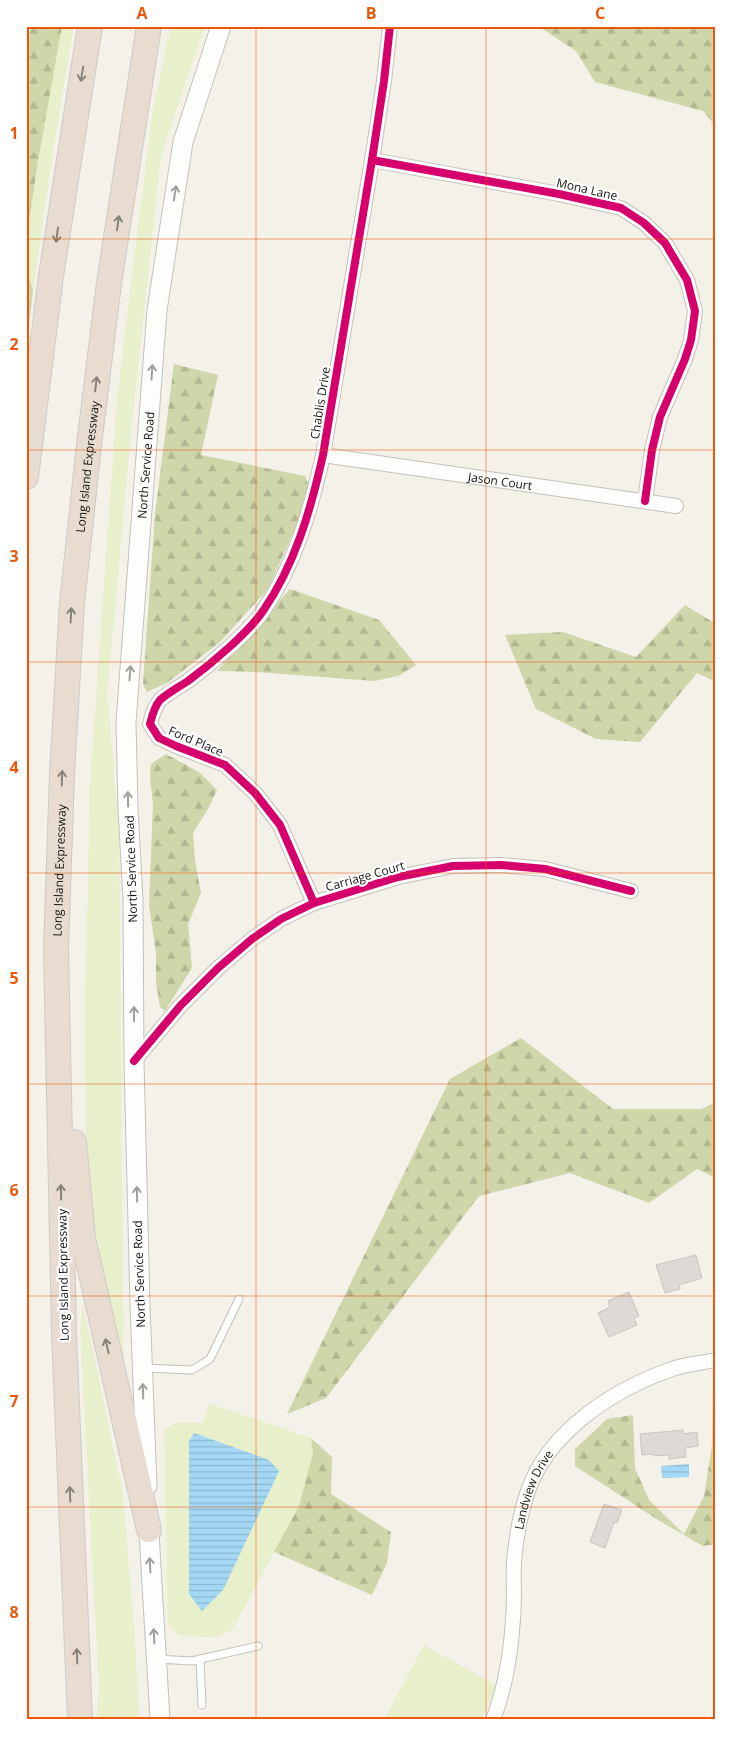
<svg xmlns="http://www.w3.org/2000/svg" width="742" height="1746" viewBox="0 0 742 1746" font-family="'Open Sans',sans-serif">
  <defs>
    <pattern id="forest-firs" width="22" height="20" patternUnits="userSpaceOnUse" patternTransform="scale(1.25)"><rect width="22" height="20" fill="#ced6aa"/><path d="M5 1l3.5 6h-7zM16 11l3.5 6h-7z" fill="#b0b791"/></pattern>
    <pattern id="water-rules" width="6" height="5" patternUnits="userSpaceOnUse" patternTransform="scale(1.25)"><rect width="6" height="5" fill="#a4d8f4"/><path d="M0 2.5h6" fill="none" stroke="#8cb8d0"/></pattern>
  </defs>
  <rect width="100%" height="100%" fill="#f4f1e9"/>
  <g fill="#e8efcb" fill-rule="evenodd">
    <path d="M30,26H74C55,133 39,240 26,348V46Z"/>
    <path d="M171,26H205L161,156L133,411L107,694L119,827L124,1399L87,1204L85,1015L90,786L117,400L152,115Z"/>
    <path d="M83,1304L123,1494L136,1656L139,1720H97L99,1687L80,1326Z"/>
    <path d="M210,1404L311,1438L313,1453L299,1506L232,1630L212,1638L180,1635L168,1626L164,1431L175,1423H203ZM194,1433L189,1594V1441Z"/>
    <path d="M424,1645L497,1686L481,1720H384Z"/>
  </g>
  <g fill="url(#forest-firs)">
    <path d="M31,26H62L38,161L26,242V59Z"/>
    <path d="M538,26H716V126L703,111L595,82L576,51Z"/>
    <path d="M26,272L33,290L26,348Z"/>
    <path d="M174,364L218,375L201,455L305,476L309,487L303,511L268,589L220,642L167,683L147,692L143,684L155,514Z"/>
    <path d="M290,589L379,620L416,665L398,676L375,681L257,672L217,671Z"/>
    <path d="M685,605L716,624V682L697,673L640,742L596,739L536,709L505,635L563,632L636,657Z"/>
    <path d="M166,754L199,772L217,790L208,809L193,833L195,860L201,893L188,924L192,968L165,1011L160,1007L156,982V953L149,905L153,804L150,778L151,764Z"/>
    <path d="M521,1038L613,1109H701L716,1102V1178L697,1169L649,1203L570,1173L479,1196L326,1398L287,1414L450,1079Z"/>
    <path d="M716,1384V1544L703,1546L658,1520L575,1466V1449L607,1419L633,1415L635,1468L649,1500L684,1534L704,1496L712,1445L713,1386Z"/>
    <path d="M311,1438L332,1457L331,1494L391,1532L387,1563L372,1595L274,1552L299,1506L313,1453Z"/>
  </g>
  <g fill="url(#water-rules)">
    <path d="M194,1433L269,1460L279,1471L223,1590L202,1611L189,1594V1441Z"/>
    <path d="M689,1464V1477L662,1478L661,1466Z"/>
  </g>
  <g fill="#dcd9d7" stroke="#c7c4c2">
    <path d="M696,1255L702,1278L679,1285L680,1289L665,1293L656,1265Z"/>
    <path d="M629,1292L639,1316L634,1318L637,1325L609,1337L598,1313L610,1307L608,1301Z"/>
    <path d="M683,1430V1434L697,1432L698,1446L685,1448L686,1457L669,1459V1455L654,1456L653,1454L642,1455L640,1434Z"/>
    <path d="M604,1504L622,1510L617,1523L614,1522L605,1548L590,1542Z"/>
  </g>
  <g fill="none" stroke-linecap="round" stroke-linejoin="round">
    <defs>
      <g id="lane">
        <path d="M143,1368L192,1370L210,1359L239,1299"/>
        <path d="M157,1659L192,1661L258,1646"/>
        <path d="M200,1659L202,1705"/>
      </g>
      <g id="street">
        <path d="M372,160L559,194L621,208L644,223L665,243L687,280L695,311L691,340L685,359L660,417L652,450L645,501"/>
        <path id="s1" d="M323,455L676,506"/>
        <path d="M314,903L280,825L255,793L225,765L176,746L159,738L150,724C152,716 154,707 160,700C168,693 179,687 188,681C211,664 248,633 263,611C295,565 311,509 323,455L372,160L384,81L390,26"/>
        <path d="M134,1061L181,1005L218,968L252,939L281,919L314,903L398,877L453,866L501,865L545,869L631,891"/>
        <path id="s2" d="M493,1720C505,1688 511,1654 513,1619C515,1600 513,1581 514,1562C516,1538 520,1514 528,1491C549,1430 616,1388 675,1368C688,1364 702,1363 716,1360"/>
      </g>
      <g id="secondary">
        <path id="s3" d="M147,1486L140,1305L134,1061L133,900L128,808L126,722L157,310L183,142L221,26"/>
        <path d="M148,1516L160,1720"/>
      </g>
      <g id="highway">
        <path d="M26,477L51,276L90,26"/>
        <path d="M74,1142L83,1238L149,1530"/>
        <path id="s4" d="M80,1720L64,1333L56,949L62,774L72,603L89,445L109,283L149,26"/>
      </g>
    </defs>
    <use href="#lane" stroke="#c4c1bb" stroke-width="9"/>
    <use href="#street" stroke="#c4c1bb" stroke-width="16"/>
    <use href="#secondary" stroke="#c4c1bb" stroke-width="21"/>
    <use href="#highway" stroke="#cccbc7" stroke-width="26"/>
    <use href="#lane" stroke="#fdfdfc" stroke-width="7"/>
    <use href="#street" stroke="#fdfdfc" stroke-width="14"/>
    <use href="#secondary" stroke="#fdfdfc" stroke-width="19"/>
    <use href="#highway" stroke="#e8dcd0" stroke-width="24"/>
    <defs>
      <g id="cycleway">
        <path d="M372,160L559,194L621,208L644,223L665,243L687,280L695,311L691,340L685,359L660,417L652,450L645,501"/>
        <path d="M314,903L280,825L255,793L225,765L176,746L159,738L150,724C152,716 154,707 160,700C168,693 179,687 188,681C211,664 248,633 263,611C295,565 311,509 323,455L372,160L384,81L390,26"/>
        <path d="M134,1061L181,1005L218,968L252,939L281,919L314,903L398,877L453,866L501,865L545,869L631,891"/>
      </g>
    </defs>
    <use href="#cycleway" stroke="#fff" stroke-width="11"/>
    <use href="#cycleway" stroke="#d6006c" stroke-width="8"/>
  </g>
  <defs><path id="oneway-shaft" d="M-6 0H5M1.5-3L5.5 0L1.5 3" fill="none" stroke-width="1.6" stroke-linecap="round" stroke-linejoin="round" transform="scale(1.25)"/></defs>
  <g stroke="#898278">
    <use href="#oneway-shaft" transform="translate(82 74) rotate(100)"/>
    <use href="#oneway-shaft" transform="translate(118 223) rotate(-82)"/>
    <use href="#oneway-shaft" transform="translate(57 235) rotate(98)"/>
    <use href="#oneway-shaft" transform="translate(96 384) rotate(-83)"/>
    <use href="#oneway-shaft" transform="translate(71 615) rotate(-87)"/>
    <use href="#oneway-shaft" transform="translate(62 778) rotate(-88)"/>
    <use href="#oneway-shaft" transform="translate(61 1192) rotate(-91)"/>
    <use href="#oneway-shaft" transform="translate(107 1346) rotate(-103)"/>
    <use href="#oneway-shaft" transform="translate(70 1494) rotate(-92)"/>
    <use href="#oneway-shaft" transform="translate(77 1656) rotate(-92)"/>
  </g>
  <g stroke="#a09f9c">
    <use href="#oneway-shaft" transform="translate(175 193) rotate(-81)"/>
    <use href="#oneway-shaft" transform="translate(152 372) rotate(-86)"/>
    <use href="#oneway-shaft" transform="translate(130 673) rotate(-86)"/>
    <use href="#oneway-shaft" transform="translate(128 799) rotate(-91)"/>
    <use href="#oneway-shaft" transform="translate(134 1014) rotate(-90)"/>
    <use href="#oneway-shaft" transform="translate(137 1194) rotate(-91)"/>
    <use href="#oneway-shaft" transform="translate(143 1391) rotate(-92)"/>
    <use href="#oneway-shaft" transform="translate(150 1565) rotate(-93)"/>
    <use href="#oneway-shaft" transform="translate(154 1636) rotate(-93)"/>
  </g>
  <path fill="none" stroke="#e8590c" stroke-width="1" stroke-opacity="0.55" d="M256,26V1720M486,26V1720M26,239H716M26,450H716M26,662H716M26,873H716M26,1084H716M26,1296H716M26,1507H716"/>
  <g text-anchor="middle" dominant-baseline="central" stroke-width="4.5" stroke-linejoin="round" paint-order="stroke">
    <g font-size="12" fill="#14130d" stroke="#fff">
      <text transform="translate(587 189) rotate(13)">Mona Lane</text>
      <text transform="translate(320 403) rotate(-81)">Chablis Drive</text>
      <text stroke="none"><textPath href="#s3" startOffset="1022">North Service Road</textPath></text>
      <text stroke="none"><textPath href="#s4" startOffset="1255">Long Island Expressway</textPath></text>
      <text stroke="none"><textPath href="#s1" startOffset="179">Jason Court</textPath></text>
      <text transform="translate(196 741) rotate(23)">Ford Place</text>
      <text transform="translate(131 869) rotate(-92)">North Service Road</text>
      <text stroke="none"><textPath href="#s4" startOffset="850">Long Island Expressway</textPath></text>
      <text transform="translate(365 876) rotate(-16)">Carriage Court</text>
      <text transform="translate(139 1274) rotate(-92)">North Service Road</text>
      <text transform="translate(63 1275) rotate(-91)">Long Island Expressway</text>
      <text stroke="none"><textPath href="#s2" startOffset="236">Landview Drive</textPath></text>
    </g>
  </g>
  <rect width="742" height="1746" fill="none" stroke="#ffffff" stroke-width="55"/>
  <rect x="28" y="28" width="686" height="1690" fill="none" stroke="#e8590c" stroke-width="2"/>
  <g font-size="16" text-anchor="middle" font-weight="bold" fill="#e8590c">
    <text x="142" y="19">A</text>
    <text x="371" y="19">B</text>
    <text x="600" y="19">C</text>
    <text x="14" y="139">1</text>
    <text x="14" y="350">2</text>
    <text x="14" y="562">3</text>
    <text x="14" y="773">4</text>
    <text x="14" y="984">5</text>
    <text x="14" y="1196">6</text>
    <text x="14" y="1407">7</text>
    <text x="14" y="1618">8</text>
  </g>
</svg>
